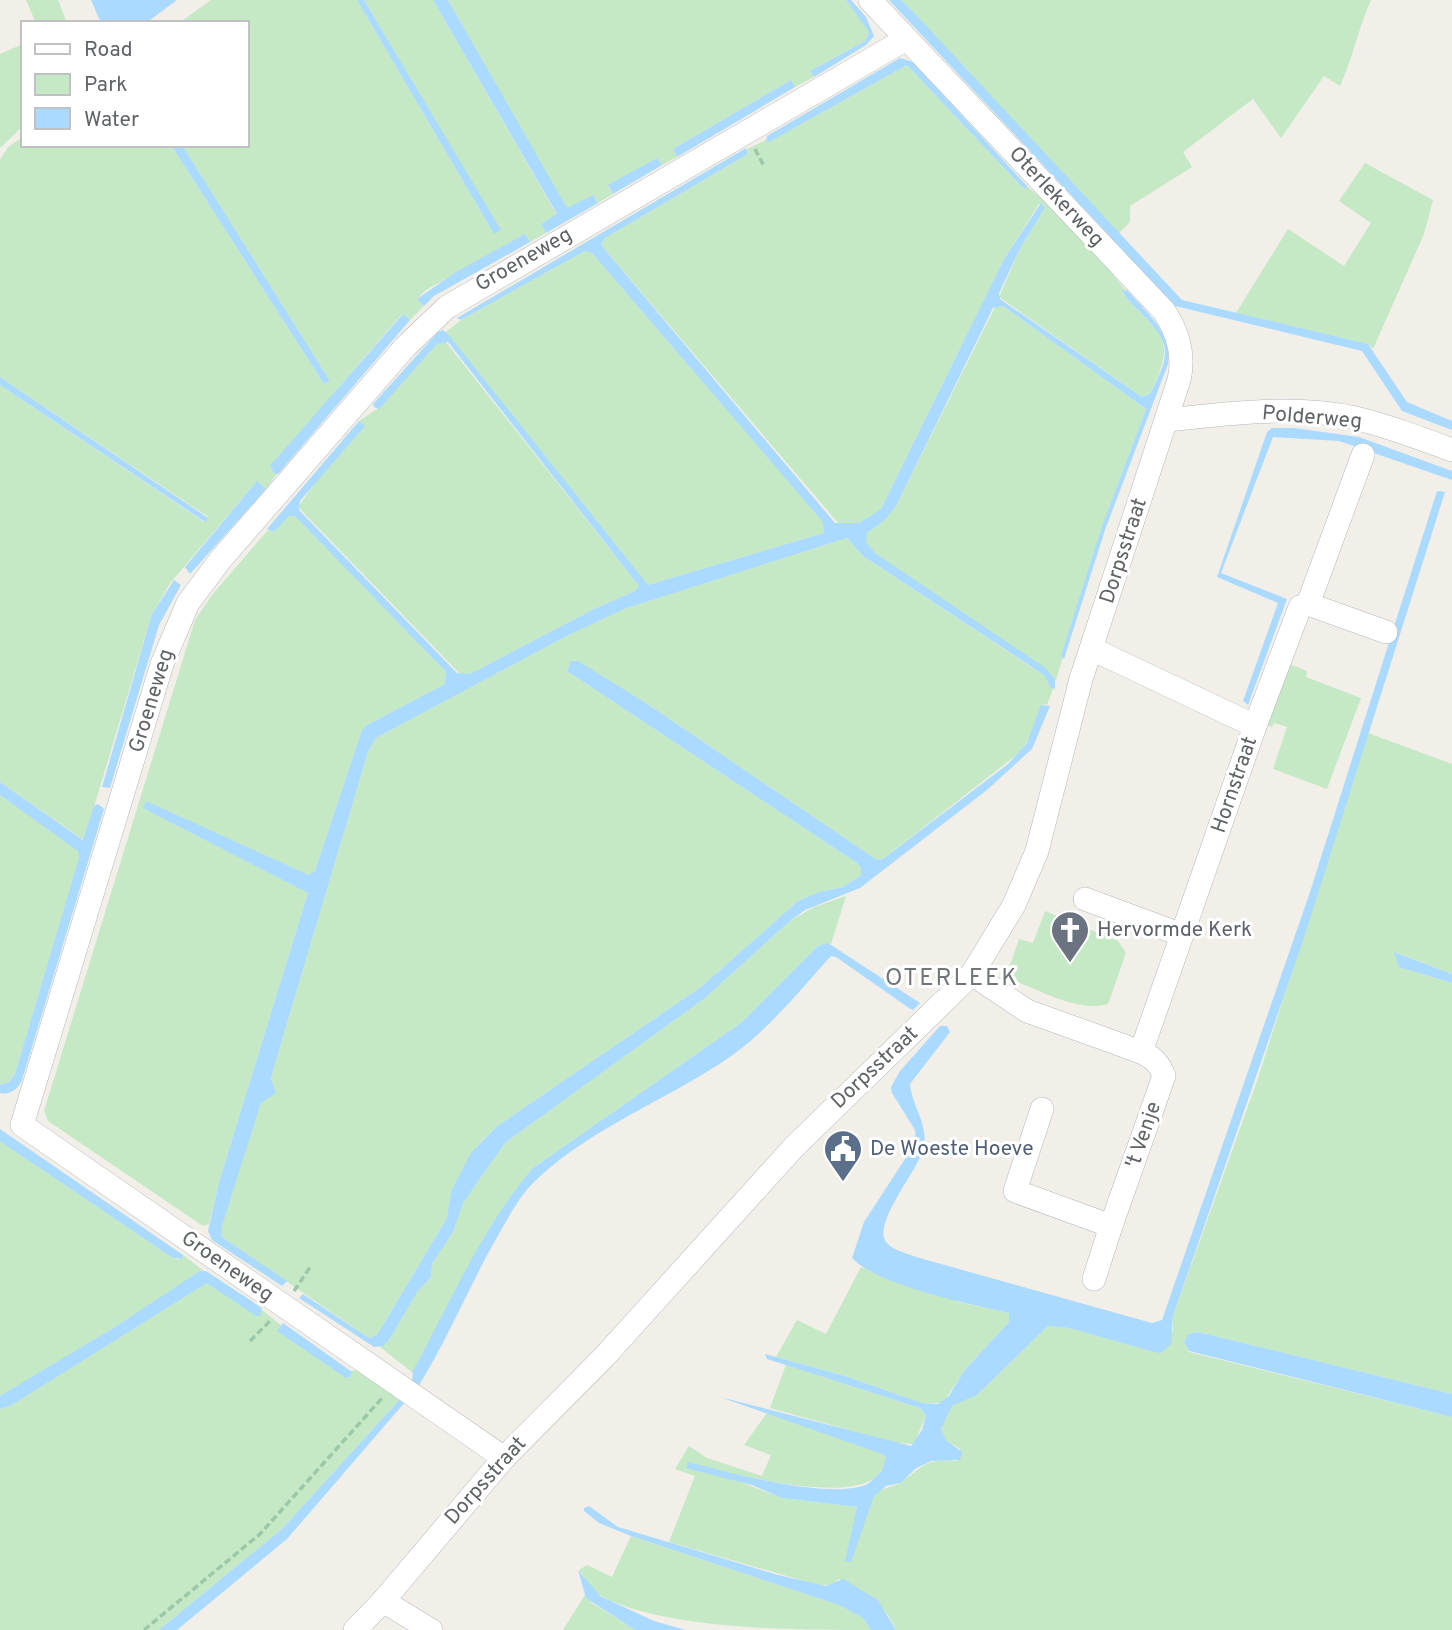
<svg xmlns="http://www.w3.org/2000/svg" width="1452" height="1630" viewBox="0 0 1452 1630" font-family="Overpass,sans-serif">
  <rect width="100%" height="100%" fill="#f1efe8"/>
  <g fill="#c5e8c5">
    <path d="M26,0H58L67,23H36Z"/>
    <path d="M211,0H357L494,234L500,230L364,0H433L557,215L541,224L546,233L530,242L525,234L426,290L417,299L424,306L410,320L402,314L333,394L266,489L257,481L171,582L152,614L84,840L0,782V385L204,522L208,517L0,377V160L8,147L23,137V145H171L324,384L330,381L182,145H247V23H179Z"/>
    <path d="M448,0H846L869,31L865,41L810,71L814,77L795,87L791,80L673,149L677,157L662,165L657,158L608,186L613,194L598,203L593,195L567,209Z"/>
    <path d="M901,0H1371C1358,29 1353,57 1340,86L1324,76L1281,138L1253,99L1183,152L1192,167L1130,206V222L1119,233Z"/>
    <path d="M23,44V126L0,148V54Z"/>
    <path d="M907,65L1024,189L1028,187C1063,217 1097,253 1125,290L1122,293C1160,337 1179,334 1150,394L1142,397L999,297L1021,247L1045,208L1039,204L1004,259L881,509L859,523L839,524L601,245L605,238L748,154L747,149L805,122Z"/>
    <path d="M1365,163L1433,200L1424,234L1373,349L1368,344L1236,313L1288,229L1344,266L1371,223L1339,201Z"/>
    <path d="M585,251L592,253L824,522V533L648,585L446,332L461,320Z"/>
    <path d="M996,305L1003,306L1146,409L1101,529L1056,680L875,553L865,542L867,533L885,520L896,506Z"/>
    <path d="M445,341L639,586L635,591L594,609L470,674L461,675L298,507L359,421L377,409L437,344Z"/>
    <path d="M289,516H295L311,532L446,672L445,684L367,725L362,730L315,871L309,875L146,802L144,808L308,893L219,1182L209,1224L203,1226L48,1121L44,1111L195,620L212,595L268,530L274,532Z"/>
    <path d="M847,538L863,556L1045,676L1053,689L1047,705L1043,704L1029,739L1019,753L883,859L877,860L649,705L574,660L567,671L857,863L861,868V875L843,887L819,892L798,901L701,987L496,1127L477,1146L451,1191L447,1218L377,1335L369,1338L222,1237L220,1229L261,1103L275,1090L271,1078L282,1040L368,752L376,738L563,638L624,609Z"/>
    <path d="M1287,663L1307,671L1306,677L1361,698L1327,789L1273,769L1287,727L1274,723L1272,727L1264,724Z"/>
    <path d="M1368,733L1452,764V974L1395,952L1399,967L1452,983V1394L1198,1332L1188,1334L1184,1342L1189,1352L1452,1417V1630H896C884,1603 866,1591 839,1579L832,1585H818L669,1542L695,1476L675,1469L689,1446L707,1458L762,1476L771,1455L744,1445L767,1413L875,1450L886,1457C884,1518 723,1471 688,1462L782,1498L857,1507L846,1561C854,1542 860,1511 874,1495C883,1486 894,1488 903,1481C926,1464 926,1459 957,1461L960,1449L946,1440L941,1429L952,1406L977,1395L1048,1326L1069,1328L1154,1352L1173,1330V1316L1257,1081Z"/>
    <path d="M0,795L79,851V859L15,1074L9,1082L0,1085Z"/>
    <path d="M846,896L831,944L818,946L741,1023L533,1168L480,1246L413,1373L380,1347L389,1340L418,1291L431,1277L432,1264L453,1232L463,1203L505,1143L705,998L790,921L814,907Z"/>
    <path d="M1045,911L1118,941L1126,953L1108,1004C1077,1013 1035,988 1006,977L1019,939L1033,943Z"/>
    <path d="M0,1141L173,1258L179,1260L183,1255L204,1271L16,1389L0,1396Z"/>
    <path d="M861,1267L959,1302L1009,1313V1322L964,1371L943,1403H922L845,1376L776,1357L797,1320L826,1334Z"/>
    <path d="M207,1283L262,1310L346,1378L350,1377L351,1371L363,1369L402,1397L282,1529L159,1630H0V1409L12,1405Z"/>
    <path d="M786,1365L920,1408L926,1415L914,1444L896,1443L770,1408Z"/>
    <path d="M631,1536L839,1605L863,1618L871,1630C794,1630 655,1630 594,1592C588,1586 585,1577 579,1570L587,1565L612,1577Z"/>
    <path d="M585,1595L592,1603L635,1630H563Z"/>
  </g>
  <g fill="#aadaff">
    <path d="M91,0H177L146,23H101Z"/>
    <path d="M357,0H364L501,230L494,234Z"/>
    <path d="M433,0H448L567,208L593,195L598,203L546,233L541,224L557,214Z"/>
    <path d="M846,0H851L866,17L874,36L866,45L814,77L810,71L865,41L869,32Z"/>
    <path d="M889,0H901L918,17L1182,300L1368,344L1407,402L1452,421V430L1402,411L1362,351L1175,306Z"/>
    <path d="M900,58L913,62L1028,187L1024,189L907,65L769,142L766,141L767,136Z"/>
    <path d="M791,80L795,87L677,157L673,149Z"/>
    <path d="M171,145H182L330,381L324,384Z"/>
    <path d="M746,148L748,154L605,238L601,245L835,523H859L881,509L1004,259L1041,203L1045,208L1021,247L999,293L1000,299L1142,397L1150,394C1170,354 1173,345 1140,312C1134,306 1126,299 1122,291L1127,290C1146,312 1173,333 1168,364L1105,530L1064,659L1061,656L1101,529L1146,409L1003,306L993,308L896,506L885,520L867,533L866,542L875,553L1044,667L1055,679V689L1050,687L1045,676L1032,667L863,556L847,538L624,609L563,638L376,738L368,752L282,1040L271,1078L276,1093L261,1103L221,1229L222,1237L287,1281L282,1286L212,1240L208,1231L219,1182L308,893L143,808L146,801L309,875L315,871L362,730L367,725L445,684L446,672L295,516H289L274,532L267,529L359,421L365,426L300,501L299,510L457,673L470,674L594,609L635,591L639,586L448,342L437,344L379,409L374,407L373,404L438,332L443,330L449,335L648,585L824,533L823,522L592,253L585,251L461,320L457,318Z"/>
    <path d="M657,158L662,165L613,194L608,185Z"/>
    <path d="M525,234L530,242L434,296L424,306L417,299L456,272Z"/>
    <path d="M403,314L410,320L278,474H275L270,466Z"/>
    <path d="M0,377L208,518L205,522L0,385Z"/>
    <path d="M1294,428L1359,437L1452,471V480L1339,441L1273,437L1221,573L1287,599L1248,705L1243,701L1278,603L1217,577L1267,432L1272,428Z"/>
    <path d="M257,481L266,489L190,574L185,567Z"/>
    <path d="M1437,491L1445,492L1303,941L1173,1316L1171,1344L1161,1353L1154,1352L1069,1328L1048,1326L977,1395L952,1406L941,1429L946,1440L962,1452L960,1460L931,1461L915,1469L901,1483L886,1486L874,1496L851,1562L845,1561L857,1507L782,1498L752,1485L686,1468L688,1462C729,1472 829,1501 868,1484L882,1471L886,1457L882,1454L720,1397L911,1446L922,1430L926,1415L920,1408L767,1359L765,1354L845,1376L922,1403L938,1404L949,1396L964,1371L1009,1322V1313C970,1304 879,1286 852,1258L864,1222L916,1142L915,1130L892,1093L891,1087L900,1071L940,1026H947L950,1032L910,1084C912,1106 928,1123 924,1147C919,1170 870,1225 887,1243C894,1251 907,1253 916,1257L1152,1323L1162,1320L1310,892Z"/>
    <path d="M174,580L181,585L159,625L110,788L102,787L152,614Z"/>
    <path d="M571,661H578L649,705L877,860L883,859L1008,764L1027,743L1041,705L1050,706L1032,749L987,790L860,888L805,910L790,921L705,998L505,1143L463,1203L453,1232L432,1264L431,1277L418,1291L389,1340L383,1346L374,1347L299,1298L303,1294L369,1338L377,1335L447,1218L451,1191L471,1153L496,1127L701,987L798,901L819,892L843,887L861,875V868L857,863L567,671Z"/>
    <path d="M0,782L83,840L94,806L98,804L104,809L22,1080C18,1089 10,1095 0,1093V1085L9,1082L15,1074L79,858L78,851L0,795Z"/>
    <path d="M828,943L920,1003L913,1010L909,1008L836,957L831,956C801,989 770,1028 734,1054C669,1100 590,1127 533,1183C519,1197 510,1215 500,1232C471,1282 449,1337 418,1387L412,1383L413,1371C450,1303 482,1227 533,1168L741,1023L818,946Z"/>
    <path d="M1394,952L1452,974V983L1399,967Z"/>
    <path d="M0,1129L183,1255L182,1259L173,1258L7,1146L0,1141Z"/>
    <path d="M200,1271H206L262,1308L260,1316H256L207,1283L12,1405L0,1409V1396L115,1327Z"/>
    <path d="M283,1323L352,1372L350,1377L346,1378L277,1331Z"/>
    <path d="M1198,1332L1452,1394V1417L1189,1351L1184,1342L1188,1334Z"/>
    <path d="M402,1397L406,1401L287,1539L177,1630H159L282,1529Z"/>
    <path d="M589,1506L618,1527L778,1575L826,1586L843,1579L878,1600L896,1630H871L863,1618L839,1605L631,1536L599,1523L584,1511V1508Z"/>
    <path d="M578,1570L600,1596L654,1621L686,1630H635L586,1598Z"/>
  </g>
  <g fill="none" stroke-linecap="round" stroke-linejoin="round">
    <defs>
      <g id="minor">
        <path d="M1168,420C1229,413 1295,405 1355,418C1388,426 1420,438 1452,450"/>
        <path d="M1308,604L1386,632"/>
        <path d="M1092,649L1255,726L1141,1052"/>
        <path d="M1255,726L1300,607L1308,604L1363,455"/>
        <path d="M1085,899L1182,935"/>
        <path d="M972,974L1027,1011L1141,1052C1154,1058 1159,1063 1164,1076L1111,1226L1015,1191L1042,1109"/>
        <path d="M1094,1279L1111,1226"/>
        <path d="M504,1458L22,1125L162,664L188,603L221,559L405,347L447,307L906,39"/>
        <path d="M383,1601L431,1630"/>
        <path d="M355,1630L383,1601L504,1458L605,1356L794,1147L972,974L1014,905L1037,851L1081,679L1179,380C1185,354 1178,332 1164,311L870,0"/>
      </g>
    </defs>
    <use href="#minor" stroke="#b5b8bc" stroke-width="24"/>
    <g stroke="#9cc7a9" stroke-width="3.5" stroke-dasharray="7 3.5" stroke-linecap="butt">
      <path d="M755,149L764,166"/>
      <path d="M294,1291L311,1266"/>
      <path d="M250,1341L270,1321"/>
      <path d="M144,1630L260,1534L383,1397"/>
    </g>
    <use href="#minor" stroke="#fff" stroke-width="23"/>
  </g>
  <defs>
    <symbol id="church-pin" viewBox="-11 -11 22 30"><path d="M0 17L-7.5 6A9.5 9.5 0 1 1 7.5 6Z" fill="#6b7280" stroke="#fff"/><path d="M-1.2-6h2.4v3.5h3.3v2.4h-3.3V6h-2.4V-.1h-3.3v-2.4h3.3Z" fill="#fff"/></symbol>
    <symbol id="civic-pin" viewBox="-11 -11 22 30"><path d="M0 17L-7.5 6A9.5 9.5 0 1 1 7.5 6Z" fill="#5c6f8a" stroke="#fff"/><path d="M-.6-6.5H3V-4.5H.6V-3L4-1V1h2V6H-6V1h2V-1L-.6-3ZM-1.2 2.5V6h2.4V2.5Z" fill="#fff"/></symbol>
  </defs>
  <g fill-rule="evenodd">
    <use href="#church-pin" x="1048" y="908" width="44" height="60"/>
    <use href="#civic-pin" x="821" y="1127" width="44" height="60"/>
  </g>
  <g text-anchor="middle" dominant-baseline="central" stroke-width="6" stroke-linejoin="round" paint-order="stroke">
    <g font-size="21" fill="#5f6368" stroke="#fff">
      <text transform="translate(1056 197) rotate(47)">Oterlekerweg</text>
      <text transform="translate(524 260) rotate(-30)">Groeneweg</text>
      <text transform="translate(1312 418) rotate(5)">Polderweg</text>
      <text transform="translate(1124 551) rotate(-72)">Dorpsstraat</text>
      <text transform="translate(152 701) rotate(-73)">Groeneweg</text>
      <text transform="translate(1235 785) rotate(-71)">Hornstraat</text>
      <text transform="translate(875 1068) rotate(-43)">Dorpsstraat</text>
      <text transform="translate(1144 1135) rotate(-71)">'t Venje</text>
      <text transform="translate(227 1267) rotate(35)">Groeneweg</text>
      <text transform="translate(486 1481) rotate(-48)">Dorpsstraat</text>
    </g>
    <g font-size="21" fill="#5b616d" stroke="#fff" text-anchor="start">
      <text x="1097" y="930">Hervormde Kerk</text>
    </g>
    <g font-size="21" fill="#4e5e75" stroke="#fff" text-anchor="start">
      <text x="870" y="1149">De Woeste Hoeve</text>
    </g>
    <g font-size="24" letter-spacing="2" fill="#70757a" stroke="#fff">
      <text x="952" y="979">OTERLEEK</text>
    </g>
  </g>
  <rect x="21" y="21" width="228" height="126" fill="#ffffff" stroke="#bfc1c3" stroke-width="2"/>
  <rect x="35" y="44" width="35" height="10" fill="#ffffff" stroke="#bfc1c3" stroke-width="2"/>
  <text x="84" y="56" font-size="21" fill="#5f6368">Road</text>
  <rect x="35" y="74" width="35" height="21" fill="#c5e8c5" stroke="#bfc1c3" stroke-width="2"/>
  <text x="84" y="91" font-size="21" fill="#5f6368">Park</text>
  <rect x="35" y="108" width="35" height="21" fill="#aadaff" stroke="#bfc1c3" stroke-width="2"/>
  <text x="84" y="126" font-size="21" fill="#5f6368">Water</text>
</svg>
